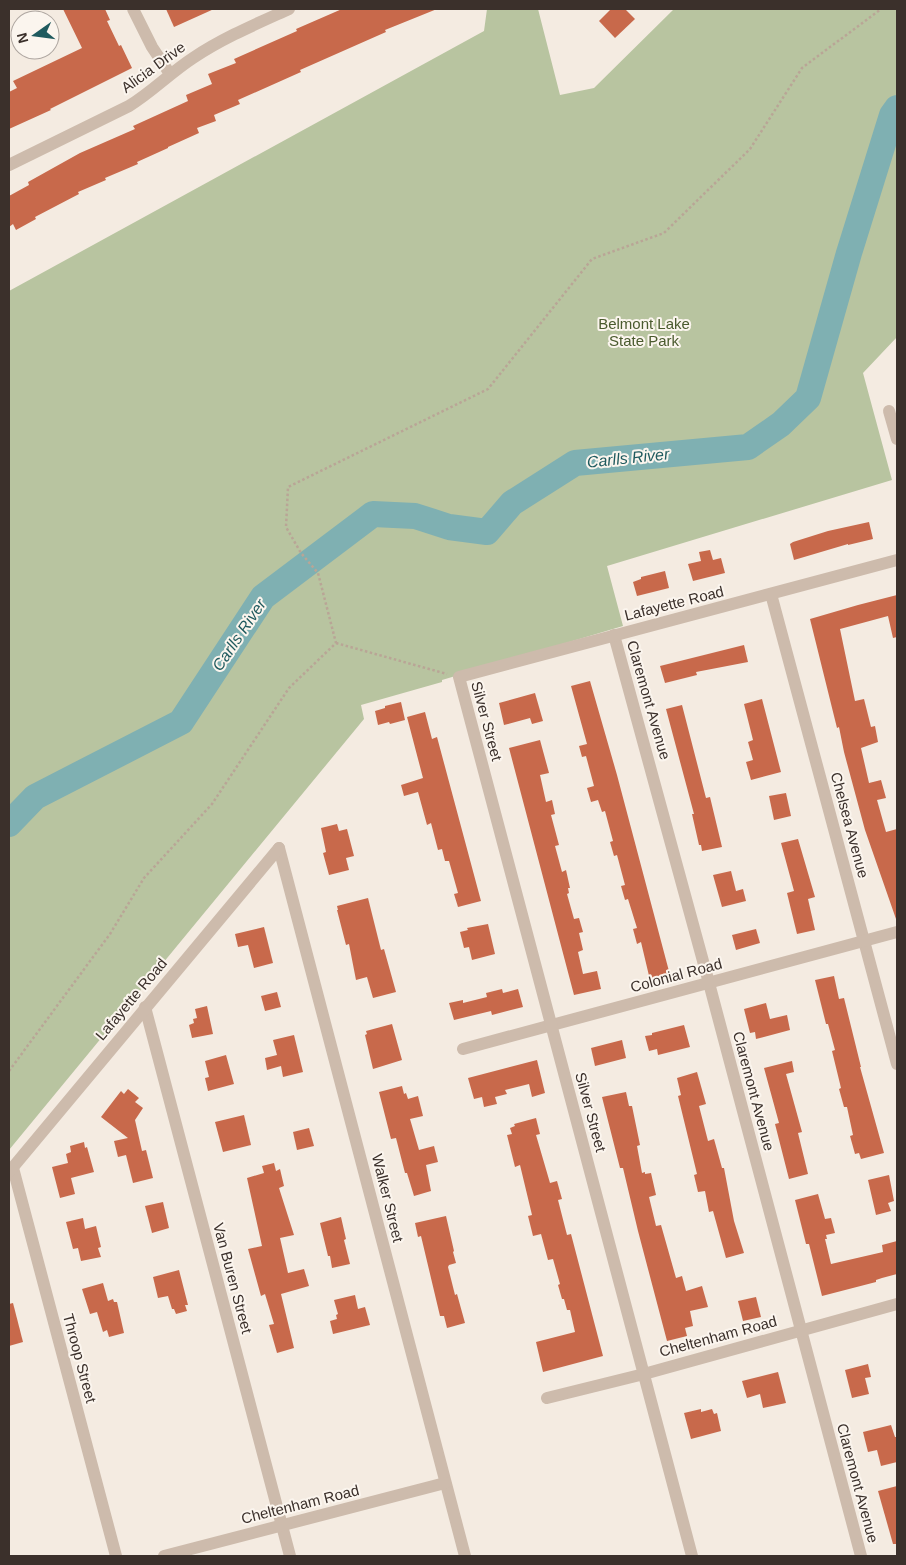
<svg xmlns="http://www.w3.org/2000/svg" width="906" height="1565" viewBox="0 0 906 1565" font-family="Helvetica,sans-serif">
  <rect width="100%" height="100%" fill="#f4ebe1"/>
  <path fill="#b8c4a0" d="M487,9H538L560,95L594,88L674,9H897V337L863,373L892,480L607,566L623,626L442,680V682L361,705L364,719L9,1150V291L484,31Z"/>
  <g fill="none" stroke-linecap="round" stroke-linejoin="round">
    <path stroke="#7fb0b2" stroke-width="26" d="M9,824L35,797L181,722L263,597L373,514L415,516L449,527L487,532L512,503L575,463L748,447L781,424L808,398L849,253L892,115L897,108"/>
  </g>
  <g fill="#c8694b">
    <path d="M63,9H105L110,20L107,21L119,46L121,45L132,68L50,109L51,110L9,129V92L17,88L13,81L82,48Z"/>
    <path d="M166,9H214L174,27Z"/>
    <path d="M342,9H437L385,30L386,32L300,70L301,72L238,100L240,104L214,115L216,121L197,128L199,133L168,147V148L137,162L138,164L105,178L106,180L78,192L79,194L35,217L36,219L16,230L13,224L9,227V196L29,185L28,182L80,153L135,129L133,126L188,101L186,95L212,84L208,74L236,63L234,59L297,31L296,29Z"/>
    <path d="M611,9H625L635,19L615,38L599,21Z"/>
    <path d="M869,522L873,539L848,545V544L794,560L790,544L793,542L828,531Z"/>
    <path d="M710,550L713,560L721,558L725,573L693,581L688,564L701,561L699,552Z"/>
    <path d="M665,571L669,588L637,596L633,582L641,579V577Z"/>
    <path d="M897,595V637L893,638L888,616L840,629L855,701L864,699L871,727L875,726L878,742L861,748L869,783L881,780L886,798L877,800L886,832L897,829V918L896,919L865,830L844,752L839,727L837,728L810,619L858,605Z"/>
    <path d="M744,645L748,662L696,672L697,675L665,683L660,666Z"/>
    <path d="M590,681L617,775L670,975L650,980L641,942L637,944L633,929L637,928L628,899L625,900L621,886L625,885L617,855L614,856L610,842L613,841L605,811L602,812L598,800L591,802L587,788L594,786L586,756L582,757L579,746L587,744L571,686Z"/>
    <path d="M535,693L543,721L532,724L530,718L504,725L499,703Z"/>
    <path d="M762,699L781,772L751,780L746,762L753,760L748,742L753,740L744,704Z"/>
    <path d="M401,702L405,720L390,724L389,722L378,725L375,711L385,708V706Z"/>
    <path d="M682,705L706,798L710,797L722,847L702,851L701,845H699L692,814H694L666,709Z"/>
    <path d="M425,712L432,739L437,737L481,901L458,907L454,894L458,893L449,861H445L442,849L438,850L431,823L427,825L418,792L404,796L401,785L423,778L407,717Z"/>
    <path d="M540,740L549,773L540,775L546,802L552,800L555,814L551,815L559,845L555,846L562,872L566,870L570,888H568L569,893L567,894L574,919L579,918L583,932L579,933L583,950L578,952L583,974L597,971L601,989L574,995L509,748Z"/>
    <path d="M786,793L791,816L774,820L769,796Z"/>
    <path d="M337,824L339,831L347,829L354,856L346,858L349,870L329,875L323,853L326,852L321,828Z"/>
    <path d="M798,839L815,897L808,899L815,930L797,934L787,893L794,891L781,843Z"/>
    <path d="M731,871L736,891L743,889L746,901L722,907L713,875Z"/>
    <path d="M368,898L381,950L384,949L396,992L373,998L367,977L356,980L349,944L346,945L337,910H338L337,906Z"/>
    <path d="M488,924L495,954L472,960L469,947L464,948L460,932L468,930L467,928Z"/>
    <path d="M264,927L273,963L254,968L248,945L238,947L235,934Z"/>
    <path d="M756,929L760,943L736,950L732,935Z"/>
    <path d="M834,976L839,999L844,998L861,1067H860L884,1153L861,1159L859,1153L855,1154L850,1136L853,1135L847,1107H844L839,1089L841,1088L832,1051L835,1050L828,1024H826L815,980Z"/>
    <path d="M502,989L503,993L518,989L523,1007L492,1015L491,1011L454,1020L449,1003L463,1000V1003L487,997L486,993Z"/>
    <path d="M277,992L281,1007L265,1011L261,996Z"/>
    <path d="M766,1003L770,1019L787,1015L790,1030L756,1039L755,1032L750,1033L744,1009Z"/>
    <path d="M207,1006L213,1034L192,1038L189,1025L194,1023L193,1019L197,1018L195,1009Z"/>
    <path d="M392,1024L402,1060L373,1069L365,1035L367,1034L366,1031Z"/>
    <path d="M684,1025L690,1047L658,1055L657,1049L649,1051L645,1036L652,1035V1033Z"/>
    <path d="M294,1035L303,1072L283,1077L281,1066L267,1070L265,1058L277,1055L273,1040Z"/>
    <path d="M622,1040L626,1058L595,1066L591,1048Z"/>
    <path d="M226,1055L234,1084L208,1091L205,1078L209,1077L205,1061Z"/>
    <path d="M537,1060L545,1093L532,1097L529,1084L505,1090L507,1094L495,1097L497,1104L484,1107L482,1097L474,1099L468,1078Z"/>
    <path d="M792,1061L794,1072L786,1074L802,1132L798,1133L808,1174L789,1179L775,1124L779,1123L764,1068Z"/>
    <path d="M697,1072L706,1104L699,1106L708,1141L714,1139L722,1168H724L734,1221L744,1253L726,1258L713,1211L709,1212L705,1191L698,1192L694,1175L697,1174L678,1096L681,1095L677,1078Z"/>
    <path d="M402,1086L404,1094L406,1093L408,1099L418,1096L423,1116L410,1119L419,1150L434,1146L438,1162L426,1165L431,1191L414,1196L407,1173H405L396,1138L391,1139L379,1092Z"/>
    <path d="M128,1089L139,1098L135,1102L143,1108L135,1120L142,1151L146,1150L153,1178L133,1183L126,1155L118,1157L114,1141L128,1138L101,1117L121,1091L124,1094Z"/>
    <path d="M626,1092L629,1106H632L640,1145L637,1146L642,1173L645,1172V1174L651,1173L656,1195L649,1197L656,1226L661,1225L676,1278L682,1276L686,1291L702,1286L708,1307L690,1311L693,1326L685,1328L687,1336L667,1341L638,1231L623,1168H620L602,1097Z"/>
    <path d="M244,1115L251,1145L223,1152L215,1122Z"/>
    <path d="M536,1118L540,1134L536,1135L550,1183L557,1181L562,1199L558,1200L567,1235L571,1234L603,1356L543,1372L536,1342L575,1332L570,1310H567L564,1299H562L558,1285L560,1284L553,1259L548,1260L541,1234L533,1236L528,1216L532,1215L520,1165L515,1167L507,1135L512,1134L510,1128L515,1126L514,1124Z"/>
    <path d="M309,1128L314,1146L297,1150L293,1132Z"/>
    <path d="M84,1142L85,1148L87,1147L94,1172L71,1178L75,1194L60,1198L52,1167L68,1163L66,1154L71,1152L70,1146Z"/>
    <path d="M274,1163L276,1171L280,1169L284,1186L279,1188L294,1235L280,1238L288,1273L304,1269L309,1286L281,1294L294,1348L277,1353L269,1325L274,1324L265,1294L261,1296L248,1249L262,1246L247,1178L264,1173L262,1166Z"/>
    <path d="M889,1175L894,1201L888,1203L891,1211L876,1215L868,1180Z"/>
    <path d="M818,1194L825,1219L831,1218L835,1233L826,1235L827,1239H825L831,1264L883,1252L882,1245L897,1241V1274L882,1278L876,1280V1282L822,1296L809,1244H806L795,1200Z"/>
    <path d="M163,1202L169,1228L152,1233L145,1206Z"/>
    <path d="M446,1216L454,1251L453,1252L456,1263L449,1265L448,1267L455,1295L457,1294L465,1323L447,1328L444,1316H440L421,1236L418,1237L415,1223Z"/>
    <path d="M341,1217L346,1239L344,1240L350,1264L332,1268L330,1256H328L320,1223Z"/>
    <path d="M83,1218L85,1229L96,1226L101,1247L98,1248L101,1257L81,1261L78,1248L73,1249L66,1222Z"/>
    <path d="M179,1270L188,1305H185L187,1311L176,1314L174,1309H172L168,1296L158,1298L153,1277Z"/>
    <path d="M103,1283L108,1301L113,1299L114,1302H117L124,1333L109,1337L107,1330L103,1332L97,1312L90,1314L82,1289Z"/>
    <path d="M355,1295L358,1309L365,1307L370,1325L333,1334L330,1321L337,1319L336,1315L338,1314L334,1300Z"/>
    <path d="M756,1297L761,1317L743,1321L738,1301Z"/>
    <path d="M13,1303L23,1342L9,1346V1304Z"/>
    <path d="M868,1364L871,1377L865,1378L869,1394L852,1398L845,1370Z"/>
    <path d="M778,1372L786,1403L763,1408L760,1394L747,1398L742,1381Z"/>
    <path d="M701,1409V1412L712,1409L714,1414L717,1413L721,1431L691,1439L684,1413Z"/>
    <path d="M891,1425L895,1437H897V1462L881,1466L877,1450L868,1452L863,1432Z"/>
    <path d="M897,1486V1544H893L878,1491Z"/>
  </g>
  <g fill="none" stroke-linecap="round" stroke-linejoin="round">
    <g stroke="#b9a596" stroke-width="2.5" stroke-dasharray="2.5 2.5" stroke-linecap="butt">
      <path d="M336,643L447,674"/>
      <path d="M9,1071L110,934L144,878L212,804L289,688L336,643L318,573L301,553L286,527L288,487L488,389L592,259L664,233L750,149L802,68L881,9"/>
    </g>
    <g stroke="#cdbbac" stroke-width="12">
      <path d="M133,9L152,47L170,74"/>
      <path d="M9,165L129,106C152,92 170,73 193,58C223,38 256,24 289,9"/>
      <path d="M889,411L897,439"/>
      <path d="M771,594L897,1064"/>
      <path d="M614,635L709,983L861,1556"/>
      <path d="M279,848L465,1556"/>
      <path d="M145,1007L290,1556"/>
      <path d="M463,1049L897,932"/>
      <path d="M13,1168L116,1556"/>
      <path d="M9,1172L279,848"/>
      <path d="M547,1398L644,1374L897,1304"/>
      <path d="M164,1556L445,1483"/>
      <path d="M692,1556L459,677L897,560"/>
    </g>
  </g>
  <g text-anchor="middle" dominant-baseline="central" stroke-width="4" stroke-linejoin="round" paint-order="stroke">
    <g font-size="15" fill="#3b302b" stroke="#fbf5ee">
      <text transform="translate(153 67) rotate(-36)">Alicia Drive</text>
      <text transform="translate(674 603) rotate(-14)">Lafayette Road</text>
      <text transform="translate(649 700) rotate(74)">Claremont Avenue</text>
      <text transform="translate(487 721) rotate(75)">Silver Street</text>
      <text transform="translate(850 825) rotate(75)">Chelsea Avenue</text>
      <text transform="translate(676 975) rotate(-15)">Colonial Road</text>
      <text transform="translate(131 999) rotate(-50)">Lafayette Road</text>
      <text transform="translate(754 1091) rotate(75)">Claremont Avenue</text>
      <text transform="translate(591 1112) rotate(75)">Silver Street</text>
      <text transform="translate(388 1198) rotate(76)">Walker Street</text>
      <text transform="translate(233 1278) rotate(75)">Van Buren Street</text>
      <text transform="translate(718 1336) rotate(-15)">Cheltenham Road</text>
      <text transform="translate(80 1358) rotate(75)">Throop Street</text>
      <text transform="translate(858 1483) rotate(75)">Claremont Avenue</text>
      <text transform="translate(300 1504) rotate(-14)">Cheltenham Road</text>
    </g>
    <g font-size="15" fill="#4a5a2e" stroke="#fbf5ee">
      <text x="644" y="323">Belmont Lake<tspan x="644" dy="17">State Park</tspan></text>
    </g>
    <g font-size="16" font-style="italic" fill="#1f5a5e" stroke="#fbf5ee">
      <text transform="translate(628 458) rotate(-6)">Carlls River</text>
      <text transform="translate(239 635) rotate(-56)">Carlls River</text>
    </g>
  </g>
  <rect width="906" height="1565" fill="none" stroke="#3b302b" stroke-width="20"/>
  <g transform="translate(35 35) rotate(256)"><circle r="24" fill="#fbf5ee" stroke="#aea6a0"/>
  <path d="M0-4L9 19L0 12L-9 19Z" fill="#1f5a5e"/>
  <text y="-8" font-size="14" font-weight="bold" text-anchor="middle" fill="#3b302b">N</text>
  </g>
</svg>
